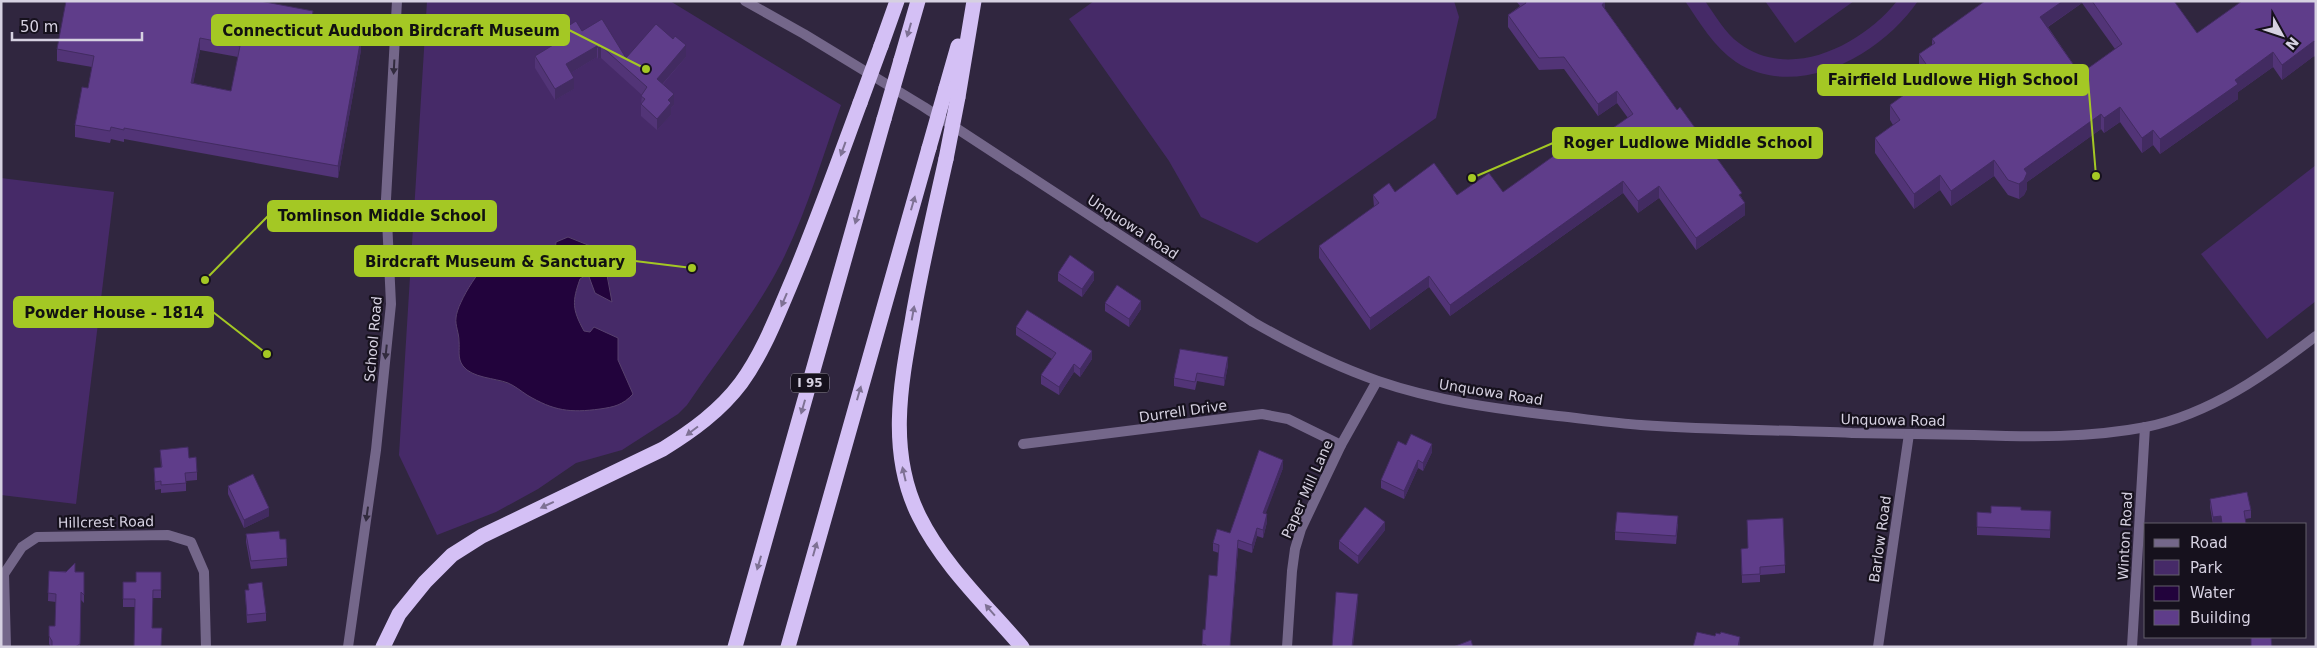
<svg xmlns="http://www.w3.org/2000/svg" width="2317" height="648" viewBox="0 0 2317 648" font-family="'DejaVu Sans',sans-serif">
  <rect width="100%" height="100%" fill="#30263f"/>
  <g fill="#462a68" fill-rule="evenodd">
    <path d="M427,1H670L841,105C822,158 806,215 780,265C754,315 718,359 687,405L678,414L622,450L576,463L538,489L496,512L437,535L399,455ZM569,237L598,249L607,272L611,295L595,291L589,274L580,279C572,303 572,309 584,331L618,338V360L632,394L547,405L510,384L471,373L463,365L459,355V342L456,318L518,248L536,251L555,250L556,242Z"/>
    <path d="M1094,1H1454L1459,17L1436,118L1257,243L1201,217L1169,161L1069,19Z"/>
    <path d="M1685,1H1705C1715,15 1725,33 1739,43C1790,82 1862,45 1897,1H1918C1882,54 1798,102 1736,62C1714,47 1700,23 1685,1Z"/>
    <path d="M1765,1H1854L1795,43Z"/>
    <path d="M2316,165V301L2267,339L2201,254Z"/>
    <path d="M1,178L114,192L76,504L1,495Z"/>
  </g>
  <path fill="#22033c" stroke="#58416e" d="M568,237L598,249L604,259L612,302L595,293L588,274L580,279C572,302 572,309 584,331L590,332L594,327L618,338V360L633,394C623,405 614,407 600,409C570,413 554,411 527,395C521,391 515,386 508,383C495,378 472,378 463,366C457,358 460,350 459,341C459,333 455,325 456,318C457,302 484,260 499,253C515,245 537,251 555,251L556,242Z"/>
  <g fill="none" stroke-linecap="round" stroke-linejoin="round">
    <g stroke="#74678a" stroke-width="10">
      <path d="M1023,444L1262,414L1288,419L1341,445"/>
      <path d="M6,647L4,574L22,547L37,537L168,535L191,542L204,572L206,647"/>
      <path d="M348,647L376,450L391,304L386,199L397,1"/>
      <path d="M1287,647L1292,571L1295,549L1301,529L1341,445L1377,381"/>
      <path d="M2132,647L2145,427"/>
    </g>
    <g stroke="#74678a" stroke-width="10">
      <path d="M745,1L804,34L924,107L1253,322C1293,345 1335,366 1378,381C1436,401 1497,409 1558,416C1586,419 1613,423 1641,425C1711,430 1782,430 1852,433C1893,434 1933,434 1974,435C2031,437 2089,438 2146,427C2210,414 2265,375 2316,336"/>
      <path d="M1878,647L1909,434"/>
    </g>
    <g stroke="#d4c0f5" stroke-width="15">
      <path d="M881,46L897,1"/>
      <path d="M901,60L918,1"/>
      <path d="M946,88L958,46"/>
      <path d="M958,97L974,1"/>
      <path d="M946,159C934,213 921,267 912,322C900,387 888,454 919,516C943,565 987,606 1022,647"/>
      <path d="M383,647L399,614L425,582L452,555L482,536L663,449C692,431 720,411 741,383C762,354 775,321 789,288C815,227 837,165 860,103"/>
      <path d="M735,647L884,119"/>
      <path d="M788,647L929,148"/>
    </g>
    <g stroke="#d4c0f5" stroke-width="15">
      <path d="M860,103L881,46"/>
      <path d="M884,119L901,60"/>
      <path d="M929,148L946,88"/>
      <path d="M946,159L958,97"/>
    </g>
  </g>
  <g fill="#523477" fill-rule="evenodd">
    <path d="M1516,1H1605V9L1677,110L1742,198L1745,215L1696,250L1659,198L1638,213L1623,193L1450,316L1429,287L1370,330L1319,258V246L1374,207L1373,195L1395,192L1457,195L1503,192L1597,139L1628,118L1617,103L1598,116L1564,69L1539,70L1508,27V15L1520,6Z"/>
    <path d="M1985,1H2174L2197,33L2316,1V58L2314,56L2282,80L2273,67L2238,92V99L2160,154L2153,145L2142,153L2120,122L2104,133L2101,129L2027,182V189L2024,195L2019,199L2008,195L1994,176L1951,206L1940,190L1914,209L1875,153V138L1893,125L1890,120V105L1926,79L1919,70V54L1932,46V39ZM2082,3L2115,49L2080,74L2048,27Z"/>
    <path d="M313,22L312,29L361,50L338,178L124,139V142L111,139L110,143L75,137V125L88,88L92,67L57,61V49ZM200,50L238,57L231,91L193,83Z"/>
    <path d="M582,31L626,58L686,57L663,84L674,105L671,108V115L657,130L641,116V104L642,95L601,58L598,59L597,57L571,73L574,89L555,100L535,68V56L554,45V35Z"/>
    <path d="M1058,273L1094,280L1082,297L1058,281Z"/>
    <path d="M1105,303L1141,309L1129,327L1105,311Z"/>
    <path d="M1016,327L1092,359L1080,377L1074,372L1059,395L1041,384V375L1052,359L1016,335Z"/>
    <path d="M1228,365L1224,386L1197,381L1195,390L1174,386V378Z"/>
    <path d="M1406,445L1432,452L1423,471L1418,468L1404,499L1381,488V480Z"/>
    <path d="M160,450L189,458L197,472V480L186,481V491L161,493V489L155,490L154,468H161Z"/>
    <path d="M1283,468L1265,514L1267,522L1263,538L1257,536L1252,553L1238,548L1230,647H1202L1203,629L1205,630L1217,576L1219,553L1213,551V543L1230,533Z"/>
    <path d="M228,486L269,516L244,528L228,494Z"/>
    <path d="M2210,499L2251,510V518L2245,519L2246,524H2213L2210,507Z"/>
    <path d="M2021,510L2051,511L2050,538L1977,535V512L1991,513Z"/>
    <path d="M1678,524L1676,544L1615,540V532Z"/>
    <path d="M1385,530L1358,564L1339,549V541Z"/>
    <path d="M246,534L280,539L287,558V566L251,569L246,542Z"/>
    <path d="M1741,549L1785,565V573L1760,575V582L1742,583Z"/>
    <path d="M49,571L84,572V603L81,600L80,647H51L49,644V626H55L56,602L48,601Z"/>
    <path d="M161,572V598H153L152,628L162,647L135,607H123V582H136Z"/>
    <path d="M245,590H248L266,613V621L247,623Z"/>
  </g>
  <g fill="#422b61">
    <path d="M2063,1H2082V3L2040,32V17Z"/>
    <path d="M1605,2V13L1602,5Z"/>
    <path d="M313,11V22L310,41V29Z"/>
    <path d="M200,38V50L191,95V83Z"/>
    <path d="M361,38V50L338,178V166Z"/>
    <path d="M2314,41V56L2282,80V65Z"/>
    <path d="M686,45V57L657,90V79Z"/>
    <path d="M597,46V57L566,76V64Z"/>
    <path d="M601,46V58L598,59V48Z"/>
    <path d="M2273,52V67L2238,92V99L2160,154V139L2235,80Z"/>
    <path d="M574,78V89L555,100V89Z"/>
    <path d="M1617,91V103L1598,116V104Z"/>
    <path d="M674,94V105L671,108V115L657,130V119L668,100Z"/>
    <path d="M2120,107V122L2104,133V118Z"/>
    <path d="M2101,114V129L2027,182V189L2024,195L2019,199V184L2024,169Z"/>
    <path d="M2153,130V145L2142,153V138Z"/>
    <path d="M1994,160V176L1951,206V191Z"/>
    <path d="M1940,175V190L1914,209V194Z"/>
    <path d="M1623,181V193L1450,316V305Z"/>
    <path d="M1659,186V198L1638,213V201Z"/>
    <path d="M1745,203V215L1696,250V238Z"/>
    <path d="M1094,272V280L1082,297V289Z"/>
    <path d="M1429,276V287L1370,330V318Z"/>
    <path d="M1141,301V309L1129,327V319Z"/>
    <path d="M1092,351V359L1080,377V369Z"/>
    <path d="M1228,357V365L1224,386V378Z"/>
    <path d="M1074,364V372L1059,395V387Z"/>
    <path d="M1432,444V452L1423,471V463Z"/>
    <path d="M1283,460V468L1263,521V513Z"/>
    <path d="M1418,460V468L1404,499V491Z"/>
    <path d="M269,508V516L244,528V520Z"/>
    <path d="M1267,514V522L1263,538V530Z"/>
    <path d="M2221,516V524H2213V517Z"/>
    <path d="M1385,522V530L1358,564V556Z"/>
    <path d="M1257,528V536L1252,553V545Z"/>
    <path d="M1238,540V548L1230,647Z"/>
    <path d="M1358,594V602L1353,647H1352Z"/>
    <path d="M1740,637V647H1738Z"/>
  </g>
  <g fill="#5f3d8a" stroke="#422b61" fill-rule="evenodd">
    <path d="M66,1H260L313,11L310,29L361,38L338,166L124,128V130L111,127L110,131L75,125L82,87L88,88L94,56L57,49ZM200,38L240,46L231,91L191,83Z"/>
    <path d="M1525,1H1605L1602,5L1677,110L1680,107L1742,193L1739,195L1745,203L1696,238L1659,186L1638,201L1623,181L1450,305L1429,276L1370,318L1319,246L1379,203L1373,195L1389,183L1395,192L1434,163L1457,195L1489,173L1503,192L1590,130L1597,139L1633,114L1617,91L1598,104L1564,57L1539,58L1508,15L1526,3Z"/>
    <path d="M1985,1H2063L2040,17L2080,74L2122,44L2092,1H2174L2197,33L2242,1H2316V43L2314,41L2282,65L2273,52L2235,80L2238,84L2160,139L2153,130L2142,138L2120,107L2104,118L2101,114L2024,169L2027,173L2024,180L2019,184L2008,180L1994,160L1951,191L1940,175L1914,194L1875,138L1900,120L1890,105L1933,74L1919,54L1935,43L1932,39Z"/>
    <path d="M602,19L626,58L656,24L673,39L675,36L686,45L657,79L674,94L668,100L671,103L657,119L641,104L645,99L641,96L647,87L601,46L598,48L597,46L566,64L574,78L555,89L535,56L558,42L554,35L576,21L582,31Z"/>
    <path d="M1070,255L1094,272L1082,289L1058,273Z"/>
    <path d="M1117,285L1141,301L1129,319L1105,303Z"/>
    <path d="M1027,310L1092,351L1080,369L1074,364L1059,387L1041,375L1056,353L1016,327Z"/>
    <path d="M1180,349L1228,357L1224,378L1197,373L1195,382L1174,378Z"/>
    <path d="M1411,434L1432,444L1423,463L1418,460L1404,491L1381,480L1398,441L1406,445Z"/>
    <path d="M188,447L189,458L196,457L197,472L185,473L186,483L161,485V481L155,482L154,468L162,467L160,450Z"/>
    <path d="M1259,450L1283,460L1263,513L1267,514L1263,530L1257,528L1252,545L1238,540L1230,647H1206V645L1202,644L1203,629L1205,630L1209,575L1217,576L1219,545L1213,543L1217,529L1230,533Z"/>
    <path d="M253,474L269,508L244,520L228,486Z"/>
    <path d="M2247,492L2251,510L2244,511L2246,524H2222L2221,516L2213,517L2210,499Z"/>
    <path d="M1991,506L2021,507V510L2051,511L2050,530L1977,527V512L1991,513Z"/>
    <path d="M1365,507L1385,522L1358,556L1339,541Z"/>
    <path d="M1617,512L1678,516L1676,536L1615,532Z"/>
    <path d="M1783,518L1785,565L1760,567V574L1742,575L1741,549L1748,548L1747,520Z"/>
    <path d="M279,531L280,539H286L287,558L251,561L246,534Z"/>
    <path d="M75,563V572H84V595L81,592L80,644L75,647H52V641L49,636V626H55L56,594L48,593L49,571L66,572Z"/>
    <path d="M136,572H161V590H153L152,628H162L161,647H134L135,599H123V582H136Z"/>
    <path d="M262,582L266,613L247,615L245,590H249L248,584Z"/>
    <path d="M1336,592L1358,594L1352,647H1332Z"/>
    <path d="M1697,632L1715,636L1716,633L1720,634L1721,632L1740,637L1738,647H1693Z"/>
    <path d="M2251,637H2271L2272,647H2251Z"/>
    <path d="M1471,640L1473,647H1453Z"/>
  </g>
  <defs><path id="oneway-solid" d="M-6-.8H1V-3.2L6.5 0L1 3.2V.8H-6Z" transform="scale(1.25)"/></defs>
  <g fill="#7e7194">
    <use href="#oneway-solid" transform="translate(909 30) rotate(106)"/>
    <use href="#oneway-solid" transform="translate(843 149) rotate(110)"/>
    <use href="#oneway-solid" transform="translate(913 203) rotate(-74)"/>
    <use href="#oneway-solid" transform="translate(857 217) rotate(106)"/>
    <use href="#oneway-solid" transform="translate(784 300) rotate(113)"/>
    <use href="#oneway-solid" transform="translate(913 313) rotate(-80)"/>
    <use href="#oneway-solid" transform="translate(859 393) rotate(-74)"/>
    <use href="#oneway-solid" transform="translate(803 407) rotate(106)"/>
    <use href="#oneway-solid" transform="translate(692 431) rotate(143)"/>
    <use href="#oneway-solid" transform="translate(904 474) rotate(-103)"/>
    <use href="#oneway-solid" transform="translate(547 505) rotate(155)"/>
    <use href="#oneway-solid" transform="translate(815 549) rotate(-74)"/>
    <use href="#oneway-solid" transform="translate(759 563) rotate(106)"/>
    <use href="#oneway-solid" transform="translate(990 610) rotate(-131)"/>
  </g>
  <g fill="#322b3e">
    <use href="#oneway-solid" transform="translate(394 67) rotate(93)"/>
    <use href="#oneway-solid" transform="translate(386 352) rotate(96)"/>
    <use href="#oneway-solid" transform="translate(367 514) rotate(98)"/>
  </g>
  <g text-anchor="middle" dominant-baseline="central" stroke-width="4.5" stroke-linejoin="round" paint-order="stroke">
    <rect fill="#16111d" stroke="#9c97a6" stroke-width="1" x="791" y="373.5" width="38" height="19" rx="4"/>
    <g font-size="12" font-weight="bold" fill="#d6d1e1">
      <text x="810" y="383">I 95</text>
    </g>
    <g font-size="14" fill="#d6d1e1" stroke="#16111d">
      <text transform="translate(1133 227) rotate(33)">Unquowa Road</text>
      <text transform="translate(373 339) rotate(-85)">School Road</text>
      <text transform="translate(1491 392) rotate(9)">Unquowa Road</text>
      <text transform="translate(1183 411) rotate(-8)">Durrell Drive</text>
      <text transform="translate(1893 420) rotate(1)">Unquowa Road</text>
      <text transform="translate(1307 489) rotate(-66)">Paper Mill Lane</text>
      <text transform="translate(106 522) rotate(-1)">Hillcrest Road</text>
      <text transform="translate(2125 536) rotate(-87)">Winton Road</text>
      <text transform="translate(1880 539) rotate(-82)">Barlow Road</text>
    </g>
  </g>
  <path fill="none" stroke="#a4c824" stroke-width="2" d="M646 69L569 30M2096 176L2088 80M1472 178L1553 143M205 280L268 216M692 268L635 261M267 354L213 312"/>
  <g fill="#a4c824" stroke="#16111d" stroke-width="2">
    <circle cx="646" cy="69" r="5"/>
    <circle cx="2096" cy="176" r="5"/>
    <circle cx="1472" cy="178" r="5"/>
    <circle cx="205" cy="280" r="5"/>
    <circle cx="692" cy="268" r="5"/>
    <circle cx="267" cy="354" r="5"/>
  </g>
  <g fill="#a4c824" stroke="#a4c824" stroke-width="2">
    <rect x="212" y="15" width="357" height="30" rx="5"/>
    <rect x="1818" y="65" width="270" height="30" rx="5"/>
    <rect x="1553" y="128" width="269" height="30" rx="5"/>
    <rect x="268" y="201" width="228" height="30" rx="5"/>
    <rect x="355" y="246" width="280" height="30" rx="5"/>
    <rect x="14" y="297" width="199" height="30" rx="5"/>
  </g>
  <g font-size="15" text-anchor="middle" font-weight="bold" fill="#111">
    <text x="391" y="36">Connecticut Audubon Birdcraft Museum</text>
    <text x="1953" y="85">Fairfield Ludlowe High School</text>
    <text x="1688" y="148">Roger Ludlowe Middle School</text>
    <text x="382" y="221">Tomlinson Middle School</text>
    <text x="495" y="267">Birdcraft Museum &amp; Sanctuary</text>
    <text x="114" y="318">Powder House - 1814</text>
  </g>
  <rect width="2317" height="648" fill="none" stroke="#d6d1e1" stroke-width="5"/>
  <rect x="2144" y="523" width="162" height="115" fill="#16111d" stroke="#635e6b"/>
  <rect x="2154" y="539" width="25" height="8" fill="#74678a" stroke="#635e6b"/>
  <text x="2190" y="548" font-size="15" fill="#d6d1e1">Road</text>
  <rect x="2154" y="560" width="25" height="15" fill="#462a68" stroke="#635e6b"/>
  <text x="2190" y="573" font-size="15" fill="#d6d1e1">Park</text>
  <rect x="2154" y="586" width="25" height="15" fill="#22033c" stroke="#635e6b"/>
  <text x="2190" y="598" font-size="15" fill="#d6d1e1">Water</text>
  <rect x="2154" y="610" width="25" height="15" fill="#5f3d8a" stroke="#635e6b"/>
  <text x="2190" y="623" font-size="15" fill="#d6d1e1">Building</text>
  <g transform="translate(2282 35) rotate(130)" stroke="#16111d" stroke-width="4" paint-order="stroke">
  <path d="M0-4L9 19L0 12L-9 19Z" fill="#d6d1e1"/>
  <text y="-8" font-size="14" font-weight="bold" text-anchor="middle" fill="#d6d1e1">N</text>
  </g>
  <path d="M12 32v8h130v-8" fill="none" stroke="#d6d1e1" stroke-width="2.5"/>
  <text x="20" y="32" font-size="15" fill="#d6d1e1" stroke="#16111d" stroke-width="4" paint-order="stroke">50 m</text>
</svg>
